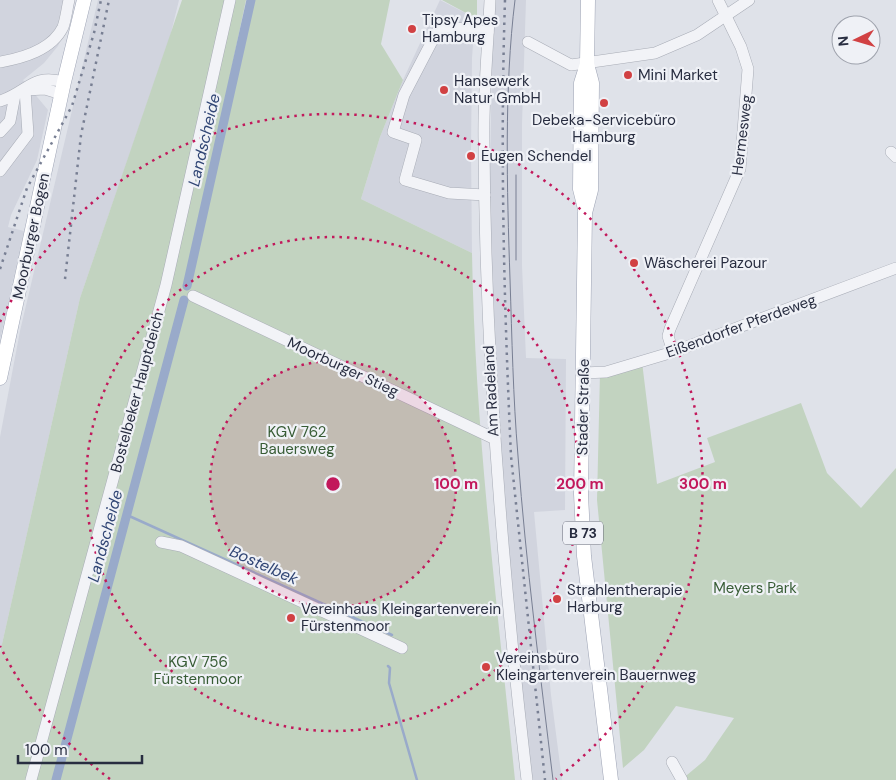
<svg xmlns="http://www.w3.org/2000/svg" width="896" height="780" viewBox="0 0 896 780" font-family="'DM Sans',sans-serif">
  <rect width="100%" height="100%" fill="#dfe2e9"/>
  <g fill="#d1d4de">
    <path d="M0,0H74L69,22L58,46L44,63L23,80L48,110L37,160L11,215L8,227L24,231L0,340Z"/>
    <path d="M98,0H179L170,37L80,298L0,653V437L20,331Z"/>
    <path d="M440,0L477,19V42L473,44L472,58L471,149L472,253L361,199L380,137L403,80Z"/>
    <path d="M493,0H526L522,124V266L526,358L566,359L565,510L534,512L551,695L562,780H532L518,663L498,448L489,233Z"/>
  </g>
  <g fill="#c2d3c0">
    <path d="M182,0H225L161,284L27,780H0V653L80,298Z"/>
    <path d="M234,0H246L196,237L200,239L254,0H390L381,44L403,80L380,137L361,199L472,253C475,430 497,604 515,780H36Z"/>
    <path d="M442,0H477V19Z"/>
    <path d="M642,362L657,484L715,462L707,438L801,403L827,473L861,508L896,468V780H681L705,760L734,718L676,706L644,750L623,768L597,500L600,373Z"/>
  </g>
  <g fill="none" stroke-linecap="round" stroke-linejoin="round">
    <g stroke="#99aaca" stroke-width="2.5">
      <path d="M127,515L392,635"/>
      <path d="M388,666L390,668L389,683L417,780"/>
    </g>
    <g stroke="#99aaca" stroke-width="9">
      <path d="M187,286L251,0"/>
      <path d="M56,780L184,300"/>
    </g>
    <defs>
      <g id="minor">
        <path d="M490,0C488,47 483,94 484,141C485,355 502,568 527,780"/>
        <path d="M528,42L571,65L655,53L697,35L749,0"/>
        <path d="M0,62C23,58 52,50 63,27C66,19 67,8 69,0"/>
        <path d="M25,90L45,89L61,94"/>
        <path d="M0,101C28,92 32,73 64,82"/>
        <path d="M0,132L10,121L15,95"/>
        <path d="M891,152L896,157"/>
        <path d="M0,171L28,134L25,90"/>
        <path d="M485,195L449,193L405,180L416,140L393,132L404,95L440,26L488,32"/>
        <path d="M193,296L493,438"/>
        <path d="M673,352L668,336L670,329L740,169L748,69L741,47L718,0"/>
        <path d="M584,373L606,372L673,352L896,268"/>
        <path d="M161,542L181,546L402,648"/>
        <path d="M672,762L682,780"/>
        <path d="M31,780L166,285L230,0"/>
      </g>
      <g id="major">
        <path d="M588,0L587,64L592,83L591,190L585,213L581,494L584,556L611,780"/>
        <path d="M585,209L580,189L581,83L587,64"/>
        <path d="M0,378L64,82L84,0"/>
      </g>
    </defs>
    <use href="#minor" stroke="#a8acb6" stroke-width="12"/>
    <use href="#major" stroke="#9ea4b5" stroke-width="15"/>
    <use href="#minor" stroke="#f2f3f7" stroke-width="11"/>
    <use href="#major" stroke="#fff" stroke-width="14"/>
    <g stroke="#787f93" stroke-width="1">
      <path d="M515,0C504,88 507,190 510,279C512,338 513,397 518,456C526,564 540,672 553,780"/>
      <path d="M516,175V260"/>
    </g>
    <g stroke="#787f93" stroke-width="2.5" stroke-dasharray="2.5 5" stroke-linecap="butt">
      <path d="M505,0C500,152 504,304 511,456L545,780"/>
      <path d="M0,269L27,188L72,106L94,33L101,0"/>
      <path d="M65,279L81,135L109,0"/>
    </g>
  </g>
  <circle cx="333" cy="484" r="123" fill="#c2185b" fill-opacity=".12"/>
  <g fill="none" stroke="#c2185b" stroke-width="2.5" stroke-dasharray="2.5 5">
    <circle cx="333" cy="484" r="123"/>
    <circle cx="333" cy="484" r="247"/>
    <path d="M110 779A370 370 0 0 1 0 646M0 322A370 370 0 1 1 556 779"/>
  </g>
  <g fill="#d14143" stroke="#eff1f6" stroke-width="2">
    <circle cx="412" cy="29" r="5"/>
    <circle cx="628" cy="75" r="5"/>
    <circle cx="444" cy="90" r="5"/>
    <circle cx="604" cy="103" r="5"/>
    <circle cx="471" cy="156" r="5"/>
    <circle cx="634" cy="263" r="5"/>
    <circle cx="557" cy="599" r="5"/>
    <circle cx="291" cy="618" r="5"/>
    <circle cx="486" cy="667" r="5"/>
  </g>
  <g text-anchor="middle" dominant-baseline="central" stroke-width="4.5" stroke-linejoin="round" paint-order="stroke">
    <rect fill="#eff1f6" stroke="#646877" stroke-width="1" x="563" y="521.5" width="40" height="23" rx="4"/>
    <g font-size="14" font-weight="bold" fill="#282d40">
      <text x="583" y="533">B 73</text>
    </g>
    <g font-size="15" fill="#282d40" stroke="#eff1f6" text-anchor="start">
      <text x="422" y="20">Tipsy Apes<tspan x="422" dy="17">Hamburg</tspan></text>
      <text x="638" y="75">Mini Market</text>
      <text x="454" y="81">Hansewerk<tspan x="454" dy="17">Natur GmbH</tspan></text>
      <text x="604" y="120" text-anchor="middle">Debeka-Servicebüro<tspan x="604" dy="17">Hamburg</tspan></text>
      <text x="481" y="156">Eugen Schendel</text>
      <text x="644" y="263">Wäscherei Pazour</text>
      <text x="567" y="590">Strahlentherapie<tspan x="567" dy="17">Harburg</tspan></text>
      <text x="301" y="609">Vereinhaus Kleingartenverein<tspan x="301" dy="17">Fürstenmoor</tspan></text>
      <text x="496" y="658">Vereinsbüro<tspan x="496" dy="17">Kleingartenverein Bauernweg</tspan></text>
    </g>
    <g font-size="15" fill="#282d40" stroke="#eff1f6">
      <text transform="translate(742 135) rotate(-83)">Hermesweg</text>
      <text transform="translate(31 236) rotate(-78)">Moorburger Bogen</text>
      <text transform="translate(741 326) rotate(-20)">Eißendorfer Pferdeweg</text>
      <text transform="translate(343 367) rotate(25)">Moorburger Stieg</text>
      <text transform="translate(491 391) rotate(-93)">Am Radeland</text>
      <text transform="translate(137 392) rotate(-75)">Bostelbeker Hauptdeich</text>
      <text transform="translate(583 407) rotate(-89)">Stader Straße</text>
    </g>
    <g font-size="15" fill="#375c35" stroke="#eff1f6">
      <text x="297" y="432">KGV 762<tspan x="297" dy="17">Bauersweg</tspan></text>
      <text x="755" y="588">Meyers Park</text>
      <text x="198" y="662">KGV 756<tspan x="198" dy="17">Fürstenmoor</tspan></text>
    </g>
    <g font-size="16" font-style="italic" fill="#314675" stroke="#eff1f6">
      <text transform="translate(204 140) rotate(-77)">Landscheide</text>
      <text transform="translate(105 536) rotate(-75)">Landscheide</text>
      <text transform="translate(264 565) rotate(24)">Bostelbek</text>
    </g>
  </g>
  <circle cx="333" cy="484" r="8" fill="#c2185b" stroke="#eff1f6" stroke-width="2.5"/>
  <g font-size="15" text-anchor="middle" font-weight="bold" fill="#c2185b" stroke="#eff1f6" stroke-width="4.5" stroke-linejoin="round" paint-order="stroke">
    <text x="456" y="489">100 m</text>
    <text x="580" y="489">200 m</text>
    <text x="703" y="489">300 m</text>
  </g>
  <g transform="translate(856 40) rotate(265)"><circle r="24" fill="#eff1f6" stroke="#9fa3ad"/>
  <path d="M0-4L9 19L0 12L-9 19Z" fill="#d14143"/>
  <text y="-8" font-size="14" font-weight="bold" text-anchor="middle" fill="#282d40">N</text>
  </g>
  <path d="M18 755v8h124v-8" fill="none" stroke="#282d40" stroke-width="2.5"/>
  <text x="25" y="755" font-size="15" fill="#282d40" stroke="#eff1f6" stroke-width="4" paint-order="stroke">100 m</text>
</svg>
